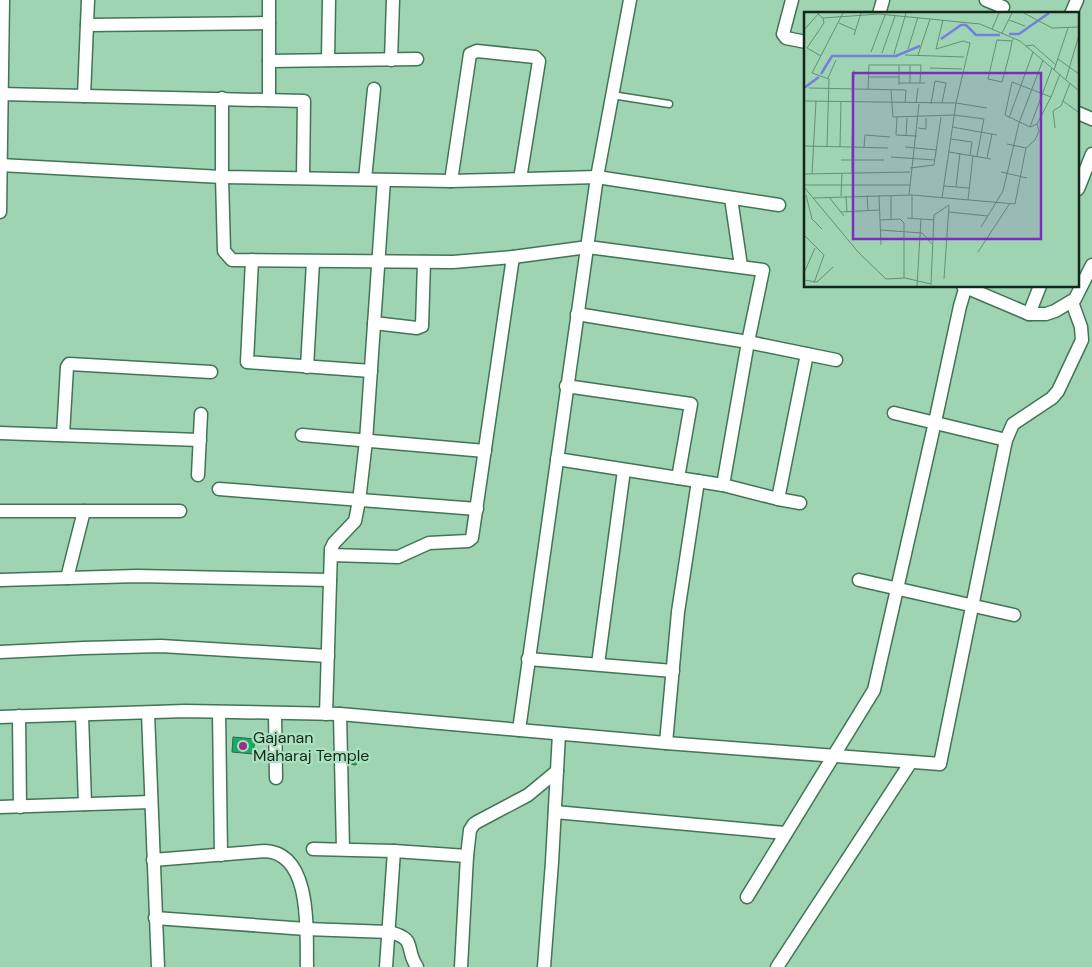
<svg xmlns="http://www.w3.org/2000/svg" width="1092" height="967" viewBox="0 0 1092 967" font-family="'DM Sans',sans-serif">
  <rect width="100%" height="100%" fill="#9ed4b2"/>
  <g fill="#1aab69" stroke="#346649">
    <path d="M233,737L255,739L253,754L232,752Z"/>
    <path d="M349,754H357L356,765L349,764Z"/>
  </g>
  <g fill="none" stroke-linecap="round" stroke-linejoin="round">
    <defs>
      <path id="service" d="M612,95L669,104"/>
      <g id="minor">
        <path d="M792,0L783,34L786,38L806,42"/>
        <path d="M986,0L1003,7"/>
        <path d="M879,14L883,0"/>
        <path d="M1071,14L1077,0"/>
        <path d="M87,25L269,23"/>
        <path d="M328,60L329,0"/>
        <path d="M391,60L393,0"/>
        <path d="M269,61L417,59"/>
        <path d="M0,94L304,101L303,178"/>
        <path d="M84,96L88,0"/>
        <path d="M222,98V177L224,251L232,260L453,262L513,257L588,247L763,270L748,342L723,485"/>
        <path d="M269,100V0"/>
        <path d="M1078,113L1092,119"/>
        <path d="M0,165L222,177L451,181L597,177L779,205"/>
        <path d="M365,179L374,89"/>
        <path d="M451,181L470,54L477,51L535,57L539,61L520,179"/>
        <path d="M1078,189L1092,154"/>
        <path d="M731,198L741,266"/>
        <path d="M0,212L3,0"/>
        <path d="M252,260L247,362L371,371"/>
        <path d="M963,286L1029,314H1046L1055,311L1075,299L1092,265"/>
        <path d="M577,314L748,342L836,360"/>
        <path d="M1029,314L1040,286"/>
        <path d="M374,323L417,328L422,326L424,262"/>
        <path d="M307,367L313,262"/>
        <path d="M566,386L691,404L678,478"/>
        <path d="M894,413L1006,440"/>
        <path d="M0,433L200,440"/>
        <path d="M63,435L67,367L69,364L211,372"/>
        <path d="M302,435L485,451"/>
        <path d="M557,459L723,485L778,499L800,503"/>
        <path d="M198,475L201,414"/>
        <path d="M219,489L477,509"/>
        <path d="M778,499L807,354"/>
        <path d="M0,511H180"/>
        <path d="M331,555L398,557L429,543L468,541L472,538L513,257"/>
        <path d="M67,578L84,511"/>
        <path d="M0,580L137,576L330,580"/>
        <path d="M859,580L1014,615"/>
        <path d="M0,652L84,648L161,646L328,656"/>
        <path d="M528,659L673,671"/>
        <path d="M598,664L624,470"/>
        <path d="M219,712L221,855"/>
        <path d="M148,713L158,967"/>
        <path d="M275,714L276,778"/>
        <path d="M326,714L331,549L334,543L355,521L359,501L366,441L384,180"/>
        <path d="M340,714L343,849"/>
        <path d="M82,715L85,804"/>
        <path d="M19,716L20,807"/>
        <path d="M0,717L185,711L340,714L666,743L940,764L1006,440L1013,424L1052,398L1058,391L1082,340L1081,327L1072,302"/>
        <path d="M519,730L597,177L630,0"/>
        <path d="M666,743L678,612L698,481"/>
        <path d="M0,807L151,802"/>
        <path d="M555,812L785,833"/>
        <path d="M313,849L394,851L467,856"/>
        <path d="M153,860L265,851C313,853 306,934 307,967"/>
        <path d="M747,897L874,690L935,422L960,306L966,286"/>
        <path d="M155,918L306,929L389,932C418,939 404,948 417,967"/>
        <path d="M386,967L394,851"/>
        <path d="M461,967L467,856L470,830L474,824L477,822L528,795L557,771"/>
        <path d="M544,967L552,862L559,734"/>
        <path d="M777,967L911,762"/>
      </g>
    </defs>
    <use href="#service" stroke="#427456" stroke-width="9"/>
    <use href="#minor" stroke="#427456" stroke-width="15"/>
    <use href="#service" stroke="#fff" stroke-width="6"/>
    <use href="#minor" stroke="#fff" stroke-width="12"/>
  </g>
  <circle fill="#9f2d89" stroke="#abe1bf" stroke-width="2" cx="243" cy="746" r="5"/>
  <g text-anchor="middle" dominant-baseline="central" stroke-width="4.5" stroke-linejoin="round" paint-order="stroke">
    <g font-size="16" fill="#12271a" stroke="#abe1bf" text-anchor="start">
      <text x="253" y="737">Gajanan<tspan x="253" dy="18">Maharaj Temple</tspan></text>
    </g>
  </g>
  <g transform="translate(804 12)">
    <rect width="275" height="275" fill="#9ed4b2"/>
    <path fill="none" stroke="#747fe3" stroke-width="2.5" d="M205,22H215L245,1M137,27L157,13H162L172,23H196M17,62L28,44H92L116,34M0,76L15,65"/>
    <path fill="none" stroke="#668f75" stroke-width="1" d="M220,1L248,16L275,15M14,2L19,6L75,2L176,12L216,29L275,79M205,8L221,14M35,11L51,18M188,17L195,1M0,18L15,1M198,21L208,1M50,23L57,1M208,29L193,28L184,67L198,70L205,44L207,35L208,29L209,27M222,34L229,33L252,53M104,37L114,5M132,37L159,29L166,31L152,91L138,186M132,37L139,8M67,40L81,3M78,41L91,4M90,42L102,1M101,43L160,45M114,43L126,7M17,44L3,36L20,11L19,6M254,47L275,62M95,53V73M126,56L158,57M250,58L264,16M64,65H95M24,66L32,48M262,67L275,23M95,71H121M106,71V53M5,76L102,78L101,91M64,77L65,53H117L116,71M87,78L89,105L150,103L180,107L173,144M247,85L208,70L201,103L226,115L233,112L247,85L256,62M0,89L152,91L183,96M259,89L274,100M112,91L114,76M127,92L131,69L142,71L138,91M93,105L92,123L113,124M205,106L229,40M148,115L193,123M226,115L248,56M114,116L122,117V106M251,116L249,99L257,94L266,71M102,124L103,106M147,127L168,130L166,143M203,132L222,136M0,134L48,135L50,58M23,134L25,67L8,61L39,1M36,135L37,89M60,135L61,123L86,125M101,135L133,138M145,140L187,147M87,145L131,148M183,146L188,122M37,148H80M106,156L130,153L137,105M48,160V135L84,136M197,160L223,166M0,162L106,160M8,162L12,89M0,173H106M140,174L165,176M0,175L55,241L82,267L101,266L127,272M152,175L156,141M2,183L8,207L18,217M63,183L64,199M75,183L77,233M87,183V207M105,183L115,92M108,183V206M37,184L38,161M42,184L43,200M25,185L40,204M10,186L108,183L211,192L222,136L231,128L235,119L233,112M164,188L169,143M37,200L75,198M145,200L184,204M103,206L130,208M76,208L96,207L100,211V266M177,215L199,179L215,111L239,48M76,218L118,221L128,232M0,223L20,243L10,271M174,240L206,191M0,261L11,236M140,267L145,194M0,268L13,270L29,255M127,273L130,203L145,193M113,274L117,207"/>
    <path fill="#7b2cbf" fill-opacity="0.15" stroke="#7b2cbf" stroke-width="2.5" d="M49,61H237V227H49Z"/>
    <rect width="275" height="275" fill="none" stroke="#12271a" stroke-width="2.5"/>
  </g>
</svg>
